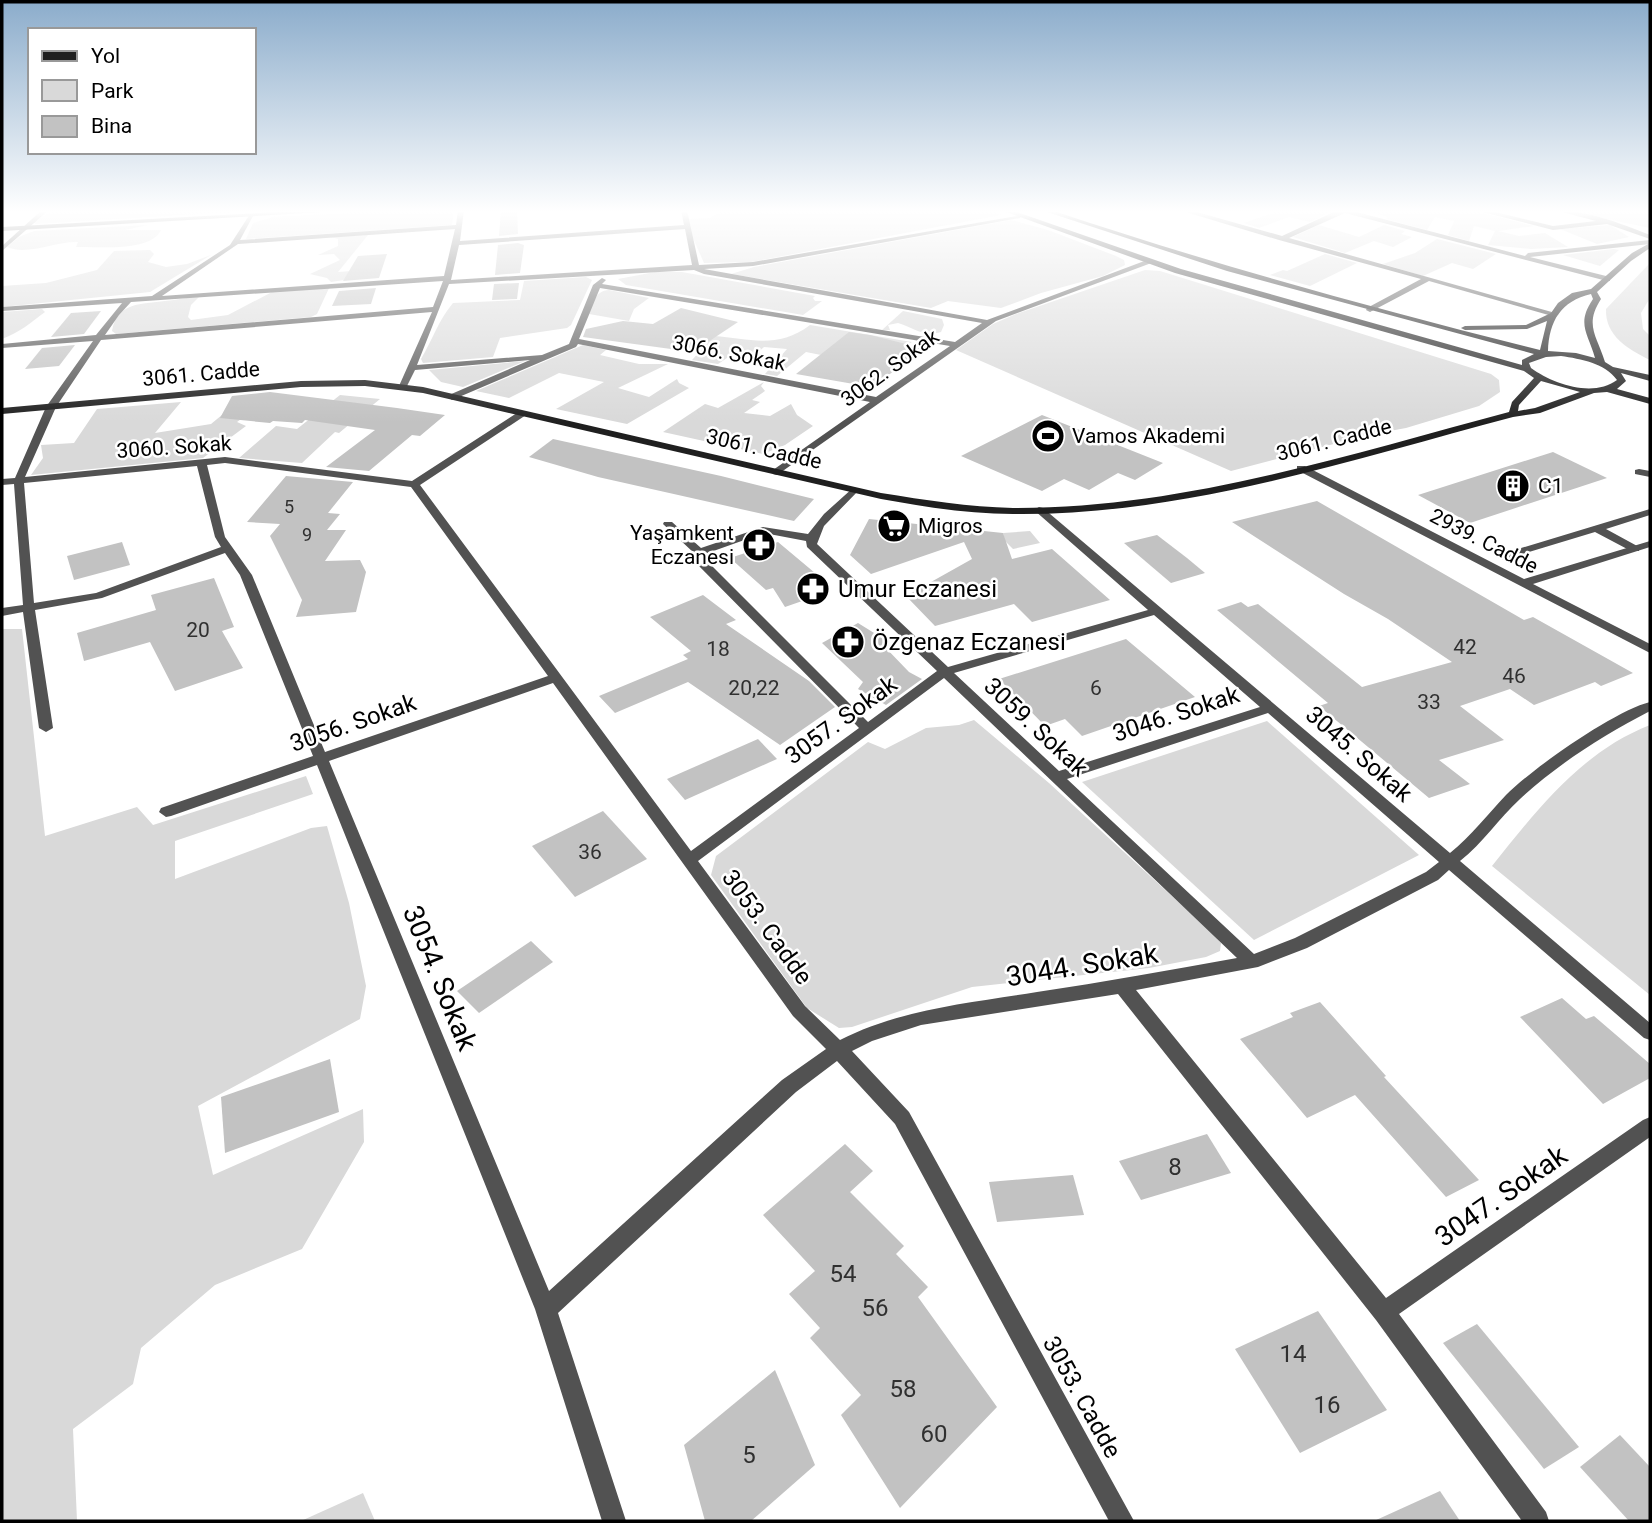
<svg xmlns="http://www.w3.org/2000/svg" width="1652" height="1523" viewBox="0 0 1652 1523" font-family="Roboto,sans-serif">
  <rect width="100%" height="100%" fill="#fff"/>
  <g fill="#d9d9d9">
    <path d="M55,210H263L35,224L34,221Z"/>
    <path d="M400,210H451L454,211L452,225L246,239L253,223L273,217Z"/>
    <path d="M723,210H992L1001,215L751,262L704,263L693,238L689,219L710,218Z"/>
    <path d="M1266,210H1331L1333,211L1310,222L1289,217L1259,228L1244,223L1273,213Z"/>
    <path d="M1377,210H1471L1534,226L1498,231L1519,236L1545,233L1568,247L1531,249L1488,245L1495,231L1474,226L1469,241L1448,235L1454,221L1435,217L1427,230L1386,219L1388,217L1373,213Z"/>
    <path d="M1564,210H1650V228Z"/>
    <path d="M1011,220L1048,230L1116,256L1124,260L1125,265L1103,276L1041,293L1001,308L948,301L931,308L731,274L754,267Z"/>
    <path d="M148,225L125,230H161C150,253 97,246 76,247L78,242C55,241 28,256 7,247L19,237L34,231Z"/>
    <path d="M1319,225L1359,237L1384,225L1405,231L1401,234L1412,237L1393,247L1374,241L1345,253L1293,237Z"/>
    <path d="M1610,225L1629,237L1597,244L1560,229Z"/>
    <path d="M368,235L338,272L352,271L344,280L331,282L327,278L310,274L340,260L334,254L318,255L338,246V239L331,237Z"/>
    <path d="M1437,239L1496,254L1473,269L1452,263L1423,276L1383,264L1415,253Z"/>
    <path d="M1614,249L1619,250L1600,266L1563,255Z"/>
    <path d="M150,250L154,254L148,262L166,267L187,264L211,255L150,292L2,307V286L46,283L97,270L114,251Z"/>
    <path d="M1325,254L1357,263L1310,286L1270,275L1283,270L1287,271Z"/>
    <path d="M1650,263V298L1641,313L1643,329L1650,336V360C1628,349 1605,336 1606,309Z"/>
    <path d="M1145,270L1160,271L1491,374L1499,380L1500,392L1479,406L1406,428L1368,435L1231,471L956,350L993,324L1016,314Z"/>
    <path d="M655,272H682L815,296L813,298L815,301H822L803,315L626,285L618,279Z"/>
    <path d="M586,277L592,280L571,325L567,328L500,338L493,357L423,363L421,359C433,339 438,321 453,303L520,300L524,281Z"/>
    <path d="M330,286L317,314L311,317L116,334L112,331C117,302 142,304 165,301C177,300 188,297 199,297L191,305L188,317L191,320L228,315L272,292Z"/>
    <path d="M609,290L649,298L634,309L629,321L589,314C594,302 595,291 609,290Z"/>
    <path d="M42,309L45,312C29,324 20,332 2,339V312Z"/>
    <path d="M903,311L942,319L944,325L941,332C923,337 914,328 898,323L888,325L890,330H882Z"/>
    <path d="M810,325L912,342L876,366L806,352L777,376L765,374L787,349L764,347L756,354H733L718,364L692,360L714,336C749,339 779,349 810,325Z"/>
    <path d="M583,345L606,350L600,355L639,364H668L618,388L649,397L677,379L679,383L689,388L627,424L556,409L604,382L559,373L509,398L476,391Z"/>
    <path d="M525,361L463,387L441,382L429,370Z"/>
    <path d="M764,382L761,386L765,391L752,400L760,402L744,413L770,416L791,404L797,415L813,426L785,445L763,454L663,432L705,404L718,408Z"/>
    <path d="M275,394L237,422L246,426L203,458L31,475L43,458L41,445L74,443L97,409L181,402L155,433L211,424L245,396Z"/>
    <path d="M340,395L380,399L339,433L335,432L302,463L239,458L276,426L297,429Z"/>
    <path d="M1030,531L1040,543L1013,549L1005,541L1003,533Z"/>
    <path d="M2,629H22L45,836L137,807L153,825L306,776L313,794L175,841V879L311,828L327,826L349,903L366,986L360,1019L198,1106L213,1175L363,1109L364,1142L302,1249L215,1285L141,1348L133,1384L73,1429L77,1521H2Z"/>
    <path d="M974,720L1049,783L1211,932L1221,943L1220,951L1206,957L1149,968L972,987L852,1027L839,1028L807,1008L711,875L716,856L868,742L885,749L926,728L959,725Z"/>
    <path d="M1267,721L1419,855L1254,940L1082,782Z"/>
    <path d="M1650,725V995L1492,866C1537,810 1581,752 1650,725Z"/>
    <path d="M363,1493L375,1521H301Z"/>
  </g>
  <g fill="#c2c2c2">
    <path d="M501,210H517L518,234L499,236Z"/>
    <path d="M518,243L524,245L520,273L495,275L498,245Z"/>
    <path d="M387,254L379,278L343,281L358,256Z"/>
    <path d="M519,283L517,299L492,300L494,284Z"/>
    <path d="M376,288L371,304L332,306L339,291Z"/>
    <path d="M681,308L738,322L693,352L583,337L586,329L623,321L653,324Z"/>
    <path d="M101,311L84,334L51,337L71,313Z"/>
    <path d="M849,332L870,335L926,349L871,387L796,374Z"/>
    <path d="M75,345L59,366L25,369L42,348Z"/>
    <path d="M270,392L397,408L445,415L420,436L412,435L369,471L326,467L375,430L305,420L302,423L273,421L270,423L220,418L232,396Z"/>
    <path d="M1042,415L1163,463L1135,480L1118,473L1089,490L1064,479L1042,491L961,456Z"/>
    <path d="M553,439L721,476L814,499L794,521L598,477L529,457Z"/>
    <path d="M1553,452L1607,478L1470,523L1418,495Z"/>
    <path d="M286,476L353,482L328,513L340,514L327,530H346L325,561L360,560L366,572L356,612L296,617L302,600L270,536L280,524L247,522Z"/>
    <path d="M1317,501L1524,620L1533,617L1633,673L1601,686L1595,682L1534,705L1510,689L1460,706L1504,740L1439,760L1470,784L1429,798L1319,706L1328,703L1217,610L1241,602L1248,607L1258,604L1362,687L1452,662L1388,619L1344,594L1232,522Z"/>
    <path d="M869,519L1003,533L1012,559L1052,549L1110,600L1032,622L1014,604L935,626L906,596L972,559L964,542L871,574L850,555Z"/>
    <path d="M1157,535L1187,558L1205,573L1171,583L1124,543Z"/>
    <path d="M122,542L130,565L74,580L67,556Z"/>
    <path d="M778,542L815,573L828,592L785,607L773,588L766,590L730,558Z"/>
    <path d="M214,578L234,627L222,631L243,668L175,691L150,642L84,661L77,633L156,610L151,595Z"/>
    <path d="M703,595L736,620L726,624L809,681L835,707L780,745L688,682L615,713L599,696L688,659L683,655L691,651L650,617Z"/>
    <path d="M858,623L887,641L882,644L909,672L922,679L886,705L858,689L863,682L822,643Z"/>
    <path d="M1126,639L1195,697L1082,736L1065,719L1045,726L999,679Z"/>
    <path d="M758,739L777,759L685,800L667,779Z"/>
    <path d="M603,811L647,859L575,897L532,846Z"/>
    <path d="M531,941L553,962L479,1013L457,991Z"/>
    <path d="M1562,998L1586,1019L1594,1016L1650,1064V1078L1603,1104L1520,1017Z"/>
    <path d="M1320,1002L1386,1076L1384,1077L1479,1180L1446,1197L1355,1095L1307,1118L1240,1039L1293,1017L1290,1013Z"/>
    <path d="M330,1059L339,1112L225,1153L221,1097Z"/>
    <path d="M1207,1134L1231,1173L1141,1200L1119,1161Z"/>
    <path d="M845,1144L873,1171L850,1192L904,1246L896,1254L928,1287L918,1297L997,1407L900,1508L841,1415L861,1395L810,1338L820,1328L789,1294L815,1271L763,1215Z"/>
    <path d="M1073,1175L1084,1215L997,1222L989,1182Z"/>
    <path d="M1318,1311L1387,1410L1300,1453L1235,1349Z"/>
    <path d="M1477,1324L1579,1447L1544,1469L1443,1343Z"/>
    <path d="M775,1370L815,1465L751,1521H705L684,1445Z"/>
    <path d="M1620,1435L1650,1467V1521H1629L1580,1467Z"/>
    <path d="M1440,1491L1460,1521H1374Z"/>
  </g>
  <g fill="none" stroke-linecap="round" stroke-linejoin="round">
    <g fill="#525252" fill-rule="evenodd">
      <path d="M1639,469L1650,471V477L1635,474V470Z"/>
      <path d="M1650,509V515L1606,529L1639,547V551H1631L1595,532L1506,559L1502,560L1496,557L1498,555Z"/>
    </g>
    <g fill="#525252" fill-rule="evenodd">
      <path d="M42,210H49L2,251V246Z"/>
      <path d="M458,210H464L460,241L684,225L681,210H687L699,265L753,262L1022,215L1020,218L753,266L704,269L987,320L1147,260L1154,262L996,321L777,475L773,474V470L870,402L578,344L576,347L452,400L448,397L449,395L530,360L415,370L406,388H400L399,386L432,312L101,340L56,407L25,477L225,457L412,481L520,411H526V415L420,485L691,851L859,728L696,563L694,553L663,524L664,522H672L701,548L763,527L808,534L824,514L854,487L859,490L824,526L817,544L948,667L1148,610L1034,510L1039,507L1043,508L1450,853C1471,836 1488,814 1506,795C1533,768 1614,711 1650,702V711C1604,735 1559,763 1520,799C1499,818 1483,843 1460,861L1650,1023V1040L1644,1038L1449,870L1438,880L1307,948L1258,967L1136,990L1386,1298L1643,1120L1650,1117V1137L1399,1314L1546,1512L1549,1521H1522L1376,1320L1118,994L921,1025L872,1041L852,1051L909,1112L1134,1521H1109L895,1124L837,1061L796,1092L558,1313L626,1521H602L535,1309L317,765L171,816L166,817L159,812L161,808L313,756L240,575L225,553L102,598L35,610L53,728L46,732L39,728L23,612L2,616V608L23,605L14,484L2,485V479L15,478L46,407L93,341L2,348V344L96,335L122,303L2,311V307L152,296L230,245L250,214L253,216L240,240L456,225ZM455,229L444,276L162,296L238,244ZM685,229L692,265L451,280L459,245ZM694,270L704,274L982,323L955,342L602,284L606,280L602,278L593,285L569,344L542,355L417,365L449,284ZM443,281L433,307L105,335L119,315L131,302ZM600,288L950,346L876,397L579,339ZM225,463L411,487L548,676L325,752L252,575L225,537L207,465ZM197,466L215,537L221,547L96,593L34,603L24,483ZM764,533L806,541L807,547L937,671L868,722L706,560L705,554ZM1154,615L1260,707L1059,771L954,673ZM944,678L1237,958C1170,970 1104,982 1037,992C970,1003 901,1009 840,1040L805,1006L698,861ZM553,683L793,1016L826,1049L782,1080L549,1291L329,761ZM1268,713L1439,862L1426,872L1295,938L1254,954L1067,779Z"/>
      <path d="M1179,210H1190L1282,236L1338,210H1349L1525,256L1528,253L1650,240V244L1530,257L1610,277V281H1607L1345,213L1289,238L1559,314L1552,316L1429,281L1370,312L1366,310L1367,308L1421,279L1279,240Z"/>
      <path d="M1475,210H1487L1553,226L1596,221L1554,210C1586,210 1620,223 1650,235V239L1607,224L1553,230Z"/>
      <path d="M1297,466H1305L1524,579L1650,541V547L1533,584L1650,644V653L1297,470Z"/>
    </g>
    <g fill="#1f1f1f" fill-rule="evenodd">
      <path d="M315,210H357L2,231V227Z"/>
      <path d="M1001,210H1011L1181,269L1522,365V360L1534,354L1227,271L1041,210H1051C1212,264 1375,309 1540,350L1547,321L1527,329L1465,330L1461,328L1465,326L1526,325L1551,313L1558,303L1572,293L1591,289L1632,253L1650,243V248L1631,261L1597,292L1601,299C1584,325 1597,336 1605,362L1613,367L1650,375V381L1621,373L1626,381L1617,389L1650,398V404L1607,392L1594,393L1540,413L1513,417C1350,460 1184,516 1013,514C969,514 925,507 881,499L423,393L365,386L301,387L2,414V408L301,381L365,380L423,387L881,493C925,500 969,507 1013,508C1182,509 1347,455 1509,412L1512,402L1534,378L1524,371L1175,273ZM1591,294L1593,299C1576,324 1588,333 1595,358L1576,353L1548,351C1549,321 1561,301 1591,294ZM1561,356C1581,359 1605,363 1617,380C1593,398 1553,384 1531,368L1529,363L1546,357ZM1541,381L1580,392L1535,408L1518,411L1519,405Z"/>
    </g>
  </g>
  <linearGradient id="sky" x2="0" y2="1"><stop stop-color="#8baccb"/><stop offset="0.5" stop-color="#fff"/><stop offset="1" stop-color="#fff" stop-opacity="0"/></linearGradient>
  <rect width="1652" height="423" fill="url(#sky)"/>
  <defs>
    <symbol id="stadium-disc" viewBox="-11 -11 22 22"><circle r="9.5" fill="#000" stroke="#fff"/><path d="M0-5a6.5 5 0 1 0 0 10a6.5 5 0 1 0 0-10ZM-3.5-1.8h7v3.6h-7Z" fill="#fff"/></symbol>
    <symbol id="building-disc" viewBox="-11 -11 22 22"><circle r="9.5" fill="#000" stroke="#fff"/><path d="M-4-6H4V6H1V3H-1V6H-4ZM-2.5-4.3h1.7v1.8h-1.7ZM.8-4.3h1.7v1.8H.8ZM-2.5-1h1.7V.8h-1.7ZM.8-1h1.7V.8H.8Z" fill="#fff"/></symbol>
    <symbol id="supermarket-disc" viewBox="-11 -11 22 22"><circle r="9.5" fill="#000" stroke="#fff"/><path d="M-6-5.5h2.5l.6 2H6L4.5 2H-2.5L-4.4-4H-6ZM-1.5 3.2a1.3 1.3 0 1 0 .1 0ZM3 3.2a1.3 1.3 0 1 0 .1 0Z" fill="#fff"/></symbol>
    <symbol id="pharmacy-disc" viewBox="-11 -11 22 22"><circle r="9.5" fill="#000" stroke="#fff"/><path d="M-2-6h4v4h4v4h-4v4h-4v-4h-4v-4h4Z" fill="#fff"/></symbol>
  </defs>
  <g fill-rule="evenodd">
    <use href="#stadium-disc" x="1029" y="417" width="38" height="38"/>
    <use href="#building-disc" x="1494" y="467" width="38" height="38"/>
    <use href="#supermarket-disc" x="875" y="507" width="38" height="38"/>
    <use href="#pharmacy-disc" x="740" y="526" width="38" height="38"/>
    <use href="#pharmacy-disc" x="794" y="570" width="38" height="38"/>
    <use href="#pharmacy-disc" x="829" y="623" width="38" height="38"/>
  </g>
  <g text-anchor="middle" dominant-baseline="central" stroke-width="5" stroke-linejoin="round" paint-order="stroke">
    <g font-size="18" fill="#303030">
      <text x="289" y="506">5</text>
      <text x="307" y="534">9</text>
    </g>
    <g font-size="21" fill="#000" stroke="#fff">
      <text transform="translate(729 353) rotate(11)">3066. Sokak</text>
      <text transform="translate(890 368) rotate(-36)">3062. Sokak</text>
      <text transform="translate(201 374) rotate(-5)">3061. Cadde</text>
      <text transform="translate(1334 440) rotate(-14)">3061. Cadde</text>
      <text transform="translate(174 447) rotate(-4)">3060. Sokak</text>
      <text transform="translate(764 449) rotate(13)">3061. Cadde</text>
      <text transform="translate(1484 541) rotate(27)">2939. Cadde</text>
    </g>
    <g font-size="21" fill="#000" stroke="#fff" text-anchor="start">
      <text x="1072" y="436">Vamos Akademi</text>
      <text x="1538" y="486">C1</text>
      <text x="918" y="526">Migros</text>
      <text x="734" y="533" text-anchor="end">Yaşamkent<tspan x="734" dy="24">Eczanesi</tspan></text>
    </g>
    <g font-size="21" fill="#303030">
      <text x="198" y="630">20</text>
      <text x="1465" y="647">42</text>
      <text x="718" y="649">18</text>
      <text x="1514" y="676">46</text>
      <text x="754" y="688">20,22</text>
      <text x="1096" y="688">6</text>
      <text x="1429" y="702">33</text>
      <text x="590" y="852">36</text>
    </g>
    <g font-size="24" fill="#000" stroke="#fff" text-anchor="start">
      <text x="838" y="589">Umur Eczanesi</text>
      <text x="872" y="642">Özgenaz Eczanesi</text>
    </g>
    <g font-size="24" fill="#000" stroke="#fff">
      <text transform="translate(1176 714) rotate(-18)">3046. Sokak</text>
      <text transform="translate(841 720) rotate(-36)">3057. Sokak</text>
      <text transform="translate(353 723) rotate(-19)">3056. Sokak</text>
      <text transform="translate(1036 727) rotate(43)">3059. Sokak</text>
      <text transform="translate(1359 754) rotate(41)">3045. Sokak</text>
      <text transform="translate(767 927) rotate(54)">3053. Cadde</text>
      <text transform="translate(1082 1397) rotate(61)">3053. Cadde</text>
    </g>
    <g font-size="24" fill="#303030">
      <text x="1175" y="1167">8</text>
      <text x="843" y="1274">54</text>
      <text x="875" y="1308">56</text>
      <text x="1293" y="1354">14</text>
      <text x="903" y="1389">58</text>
      <text x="1327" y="1405">16</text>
      <text x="934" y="1434">60</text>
      <text x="749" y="1455">5</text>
    </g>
    <g font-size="28" fill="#000" stroke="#fff">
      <text transform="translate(1082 965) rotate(-9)">3044. Sokak</text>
      <text transform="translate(440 978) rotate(68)">3054. Sokak</text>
      <text transform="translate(1501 1196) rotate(-35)">3047. Sokak</text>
    </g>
  </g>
  <rect width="1652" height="1523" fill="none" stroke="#000000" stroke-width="7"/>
  <rect x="28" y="28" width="228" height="126" fill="#ffffff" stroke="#999999" stroke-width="2"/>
  <rect x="42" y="51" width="35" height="10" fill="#1f1f1f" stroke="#999999" stroke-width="2"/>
  <text x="91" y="63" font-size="21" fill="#000000">Yol</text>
  <rect x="42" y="80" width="35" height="21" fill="#d9d9d9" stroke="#999999" stroke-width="2"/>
  <text x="91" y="98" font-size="21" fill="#000000">Park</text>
  <rect x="42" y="116" width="35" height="21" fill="#c2c2c2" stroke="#999999" stroke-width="2"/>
  <text x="91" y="133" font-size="21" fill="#000000">Bina</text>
</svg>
